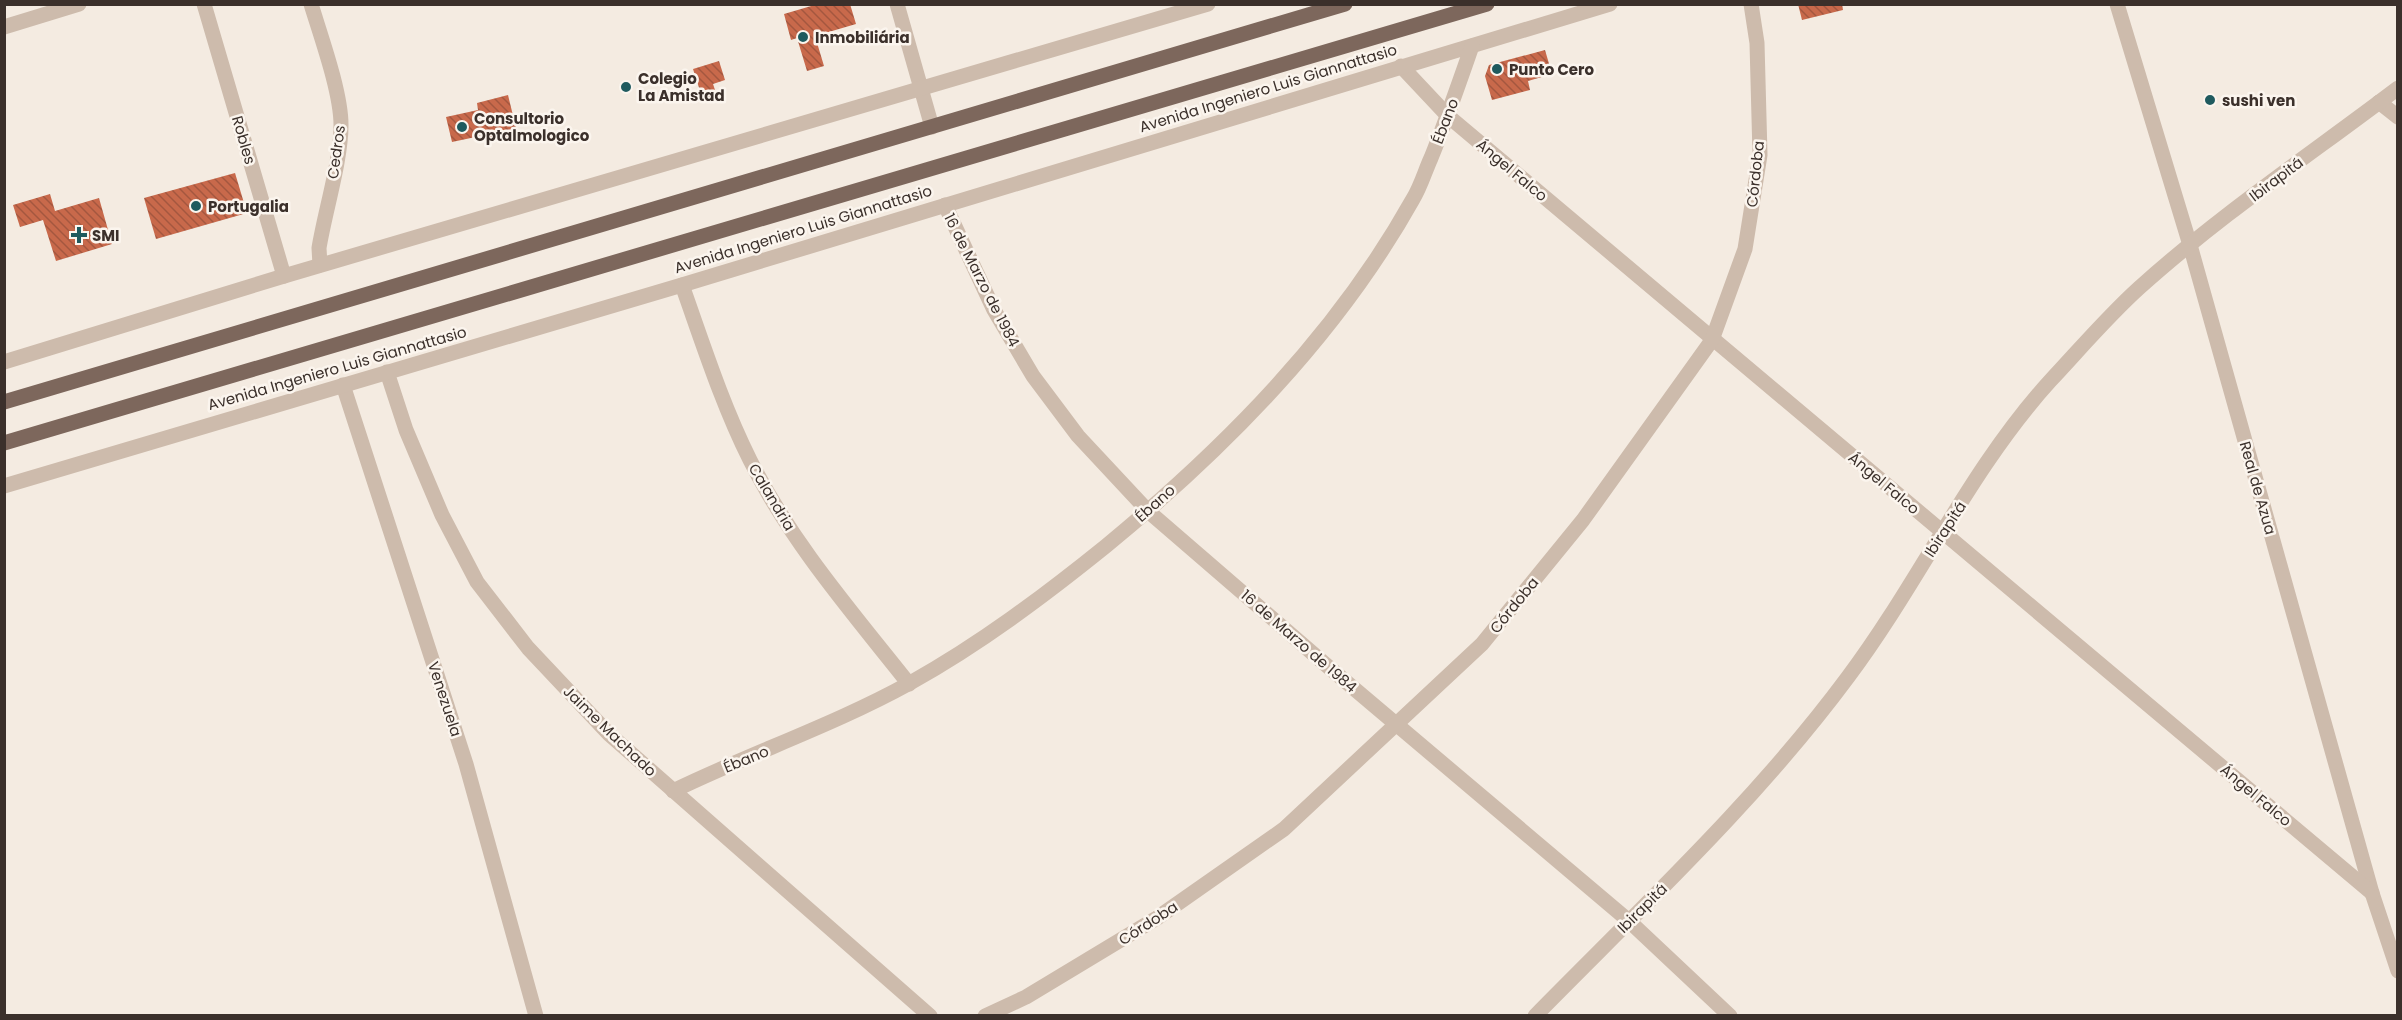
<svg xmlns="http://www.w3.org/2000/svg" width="2402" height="1020" viewBox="0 0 2402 1020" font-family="Poppins,sans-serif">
  <defs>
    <pattern id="building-back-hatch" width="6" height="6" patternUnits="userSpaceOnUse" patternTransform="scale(1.5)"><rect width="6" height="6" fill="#c8694b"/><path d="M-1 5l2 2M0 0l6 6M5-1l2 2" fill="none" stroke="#a4573f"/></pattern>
  </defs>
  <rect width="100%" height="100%" fill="#f4ebe1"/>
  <g fill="url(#building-back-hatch)">
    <path d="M818,4H850L856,24L815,36L824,66L807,71L797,38L791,40L784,14Z"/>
    <path d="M1798,4H1842L1843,10L1802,20Z"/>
    <path d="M1545,50L1552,74L1528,81L1530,90L1492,100L1485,76L1489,65Z"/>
    <path d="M719,61L725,80L713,84L718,99L704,103L693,69Z"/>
    <path d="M508,95L518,136L487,143L485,135L452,142L446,117L478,110L477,103Z"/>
    <path d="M235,173L247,213L156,239L144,198Z"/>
    <path d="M50,194L55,211L99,198L112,244L56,261L43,220L20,227L13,205Z"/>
  </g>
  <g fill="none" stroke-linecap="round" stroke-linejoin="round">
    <g stroke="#cdbbac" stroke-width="15">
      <path d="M204,4L284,276"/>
      <path d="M311,4C321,37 341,92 341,125C341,161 325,211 319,248L320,265"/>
      <path d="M897,4L932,127"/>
      <path d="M2117,4L2190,245L2372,893L2398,971"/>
      <path d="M4,27L79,4"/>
      <path d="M1401,66L1448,116L2372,893"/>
      <path d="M2379,102L2398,117"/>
      <path d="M945,205L994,310L1033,376L1078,436L1148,511L1325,664L1629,921L1730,1016"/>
      <path d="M682,285C703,344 722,404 750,460C791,542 852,612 909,684"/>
      <path d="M4,362L284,276L1208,4"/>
      <path d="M387,372L406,430L442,515L477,582L528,648L609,734L930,1016"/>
      <path d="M343,385L466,764L536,1016"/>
      <path d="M4,486L682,285L1610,4"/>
      <path d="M673,791C751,753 834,725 910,683C980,644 1044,596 1106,546C1225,448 1337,335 1413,199C1421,186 1425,171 1431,158C1446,121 1459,83 1472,46"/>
      <path d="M985,1016L1026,997L1157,918L1284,829L1482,644L1583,520L1712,340L1745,249L1760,155L1757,43L1751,4"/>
      <path d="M1535,1016C1643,906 1756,801 1848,677C1920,581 1970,469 2050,381C2079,350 2108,316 2139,288C2220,215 2311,154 2398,88"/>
    </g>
    <g stroke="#7d675c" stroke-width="15">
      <path d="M4,402L1345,4"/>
      <path d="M4,443L1487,4"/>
    </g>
  </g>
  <g fill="#1f5a5e" stroke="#fbf5ee" stroke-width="2">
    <circle cx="803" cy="37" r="6"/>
    <circle cx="1497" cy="69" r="6"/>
    <circle cx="626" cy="87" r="6"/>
    <circle cx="2210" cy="100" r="6"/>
    <circle cx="462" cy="127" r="6"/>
    <circle cx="196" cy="206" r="6"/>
    <path d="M76 226h6v6h6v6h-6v6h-6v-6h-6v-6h6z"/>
  </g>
  <g text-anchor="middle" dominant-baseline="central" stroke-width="5" stroke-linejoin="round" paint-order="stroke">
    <g font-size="15" font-weight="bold" fill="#3b302b" stroke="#fbf5ee" text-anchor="start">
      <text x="815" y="37">Inmobiliária</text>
      <text x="1509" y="69">Punto Cero</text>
      <text x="638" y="78">Colegio<tspan x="638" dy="17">La Amistad</tspan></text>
      <text x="2222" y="100">sushi ven</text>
      <text x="474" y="118">Consultorio<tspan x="474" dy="17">Optalmologico</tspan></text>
      <text x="208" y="206">Portugalia</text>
      <text x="92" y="235">SMI</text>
    </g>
    <g font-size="15" fill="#3b302b" stroke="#fbf5ee">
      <text transform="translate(1268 88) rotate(-17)">Avenida Ingeniero Luis Giannattasio</text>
      <text transform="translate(1445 121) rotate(-69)">Ébano</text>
      <text transform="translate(244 140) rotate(74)">Robles</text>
      <text transform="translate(336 152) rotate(-82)">Cedros</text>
      <text transform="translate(1512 170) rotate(40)">Ángel Falco</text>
      <text transform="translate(1755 174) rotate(-84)">Córdoba</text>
      <text transform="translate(2276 179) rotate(-37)">Ibirapitá</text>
      <text transform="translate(803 229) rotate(-17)">Avenida Ingeniero Luis Giannattasio</text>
      <text transform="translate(982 280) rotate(63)">16 de Marzo de 1984</text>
      <text transform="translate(337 368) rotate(-16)">Avenida Ingeniero Luis Giannattasio</text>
      <text transform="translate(1884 483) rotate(40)">Ángel Falco</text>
      <text transform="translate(2258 488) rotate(74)">Real de Azua</text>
      <text transform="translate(772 497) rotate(59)">Calandria</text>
      <text transform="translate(1155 503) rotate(-42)">Ébano</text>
      <text transform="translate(1945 529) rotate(-57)">Ibirapitá</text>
      <text transform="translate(1514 605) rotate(-51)">Córdoba</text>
      <text transform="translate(1299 641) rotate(41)">16 de Marzo de 1984</text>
      <text transform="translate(445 699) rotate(72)">Venezuela</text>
      <text transform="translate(610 731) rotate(44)">Jaime Machado</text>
      <text transform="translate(746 759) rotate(-22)">Ébano</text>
      <text transform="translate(2256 795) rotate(40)">Ángel Falco</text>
      <text transform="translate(1642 908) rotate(-45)">Ibirapitá</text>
      <text transform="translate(1148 923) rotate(-33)">Córdoba</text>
    </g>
  </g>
  <rect width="2402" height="1020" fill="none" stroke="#3b302b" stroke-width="12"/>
</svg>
